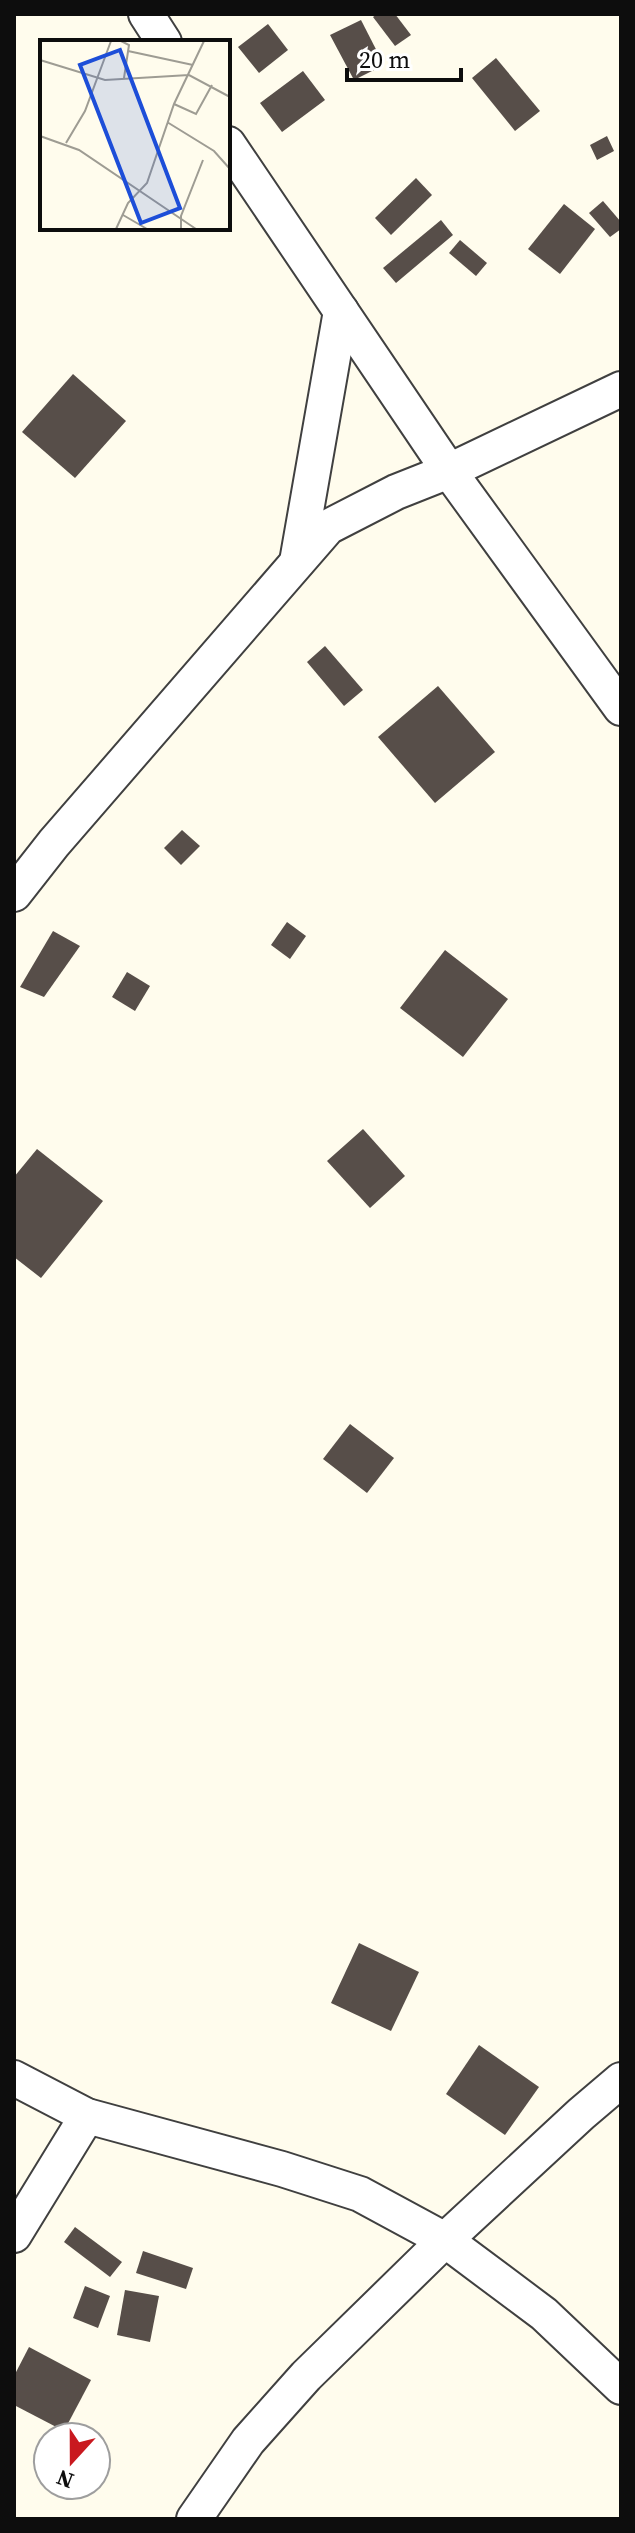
<svg xmlns="http://www.w3.org/2000/svg" width="635" height="2533" viewBox="0 0 635 2533" font-family="'Source Serif 4',serif">
  <rect width="100%" height="100%" fill="#fffced"/>
  <g fill="#574e49">
    <path d="M377,14H395L411,35L395,46L373,17Z"/>
    <path d="M361,20L384,65L354,80L330,35Z"/>
    <path d="M268,24L288,50L259,73L238,47Z"/>
    <path d="M496,58L540,111L515,131L472,78Z"/>
    <path d="M303,71L325,100L282,132L260,103Z"/>
    <path d="M607,136L614,151L597,160L590,145Z"/>
    <path d="M416,178L432,195L391,235L375,218Z"/>
    <path d="M603,201L621,222V229L610,237L589,213Z"/>
    <path d="M564,204L595,229L560,274L528,249Z"/>
    <path d="M441,220L453,235L396,283L383,268Z"/>
    <path d="M460,240L487,263L476,276L449,253Z"/>
    <path d="M73,374L126,421L75,478L22,432Z"/>
    <path d="M325,646L363,690L344,706L307,662Z"/>
    <path d="M438,686L495,752L435,803L378,737Z"/>
    <path d="M182,830L200,846L181,865L164,848Z"/>
    <path d="M287,922L306,936L290,959L271,945Z"/>
    <path d="M53,931L80,946L44,997L20,987Z"/>
    <path d="M445,950L508,999L463,1057L400,1008Z"/>
    <path d="M127,972L150,986L135,1011L112,997Z"/>
    <path d="M363,1129L405,1176L370,1208L327,1161Z"/>
    <path d="M37,1149L103,1201L41,1278L14,1257V1177Z"/>
    <path d="M350,1424L394,1458L367,1493L323,1459Z"/>
    <path d="M359,1943L419,1972L391,2031L331,2003Z"/>
    <path d="M479,2045L539,2087L505,2135L446,2094Z"/>
    <path d="M75,2227L122,2262L110,2277L64,2242Z"/>
    <path d="M143,2251L193,2268L186,2289L136,2273Z"/>
    <path d="M85,2286L110,2296L98,2328L73,2318Z"/>
    <path d="M125,2290L159,2296L150,2342L117,2335Z"/>
    <path d="M29,2347L91,2380L64,2431L14,2405V2376Z"/>
  </g>
  <g fill="none" stroke-linecap="round" stroke-linejoin="round">
    <defs>
      <g id="minor">
        <path d="M146,14L164,42"/>
        <path d="M228,144L449,471L621,708"/>
        <path d="M297,562L341,311"/>
        <path d="M14,894L54,843L328,527L396,492L449,471L621,389"/>
        <path d="M14,2078L87,2116L282,2169L360,2194L445,2240L544,2314L621,2387"/>
        <path d="M14,2235L87,2116"/>
        <path d="M194,2519L248,2441L306,2376L445,2240L581,2114L621,2080"/>
      </g>
    </defs>
    <use href="#minor" stroke="#404040" stroke-width="38"/>
    <use href="#minor" stroke="#fff" stroke-width="34"/>
  </g>
  <g transform="translate(40 40)">
    <rect width="190" height="190" fill="#fffced"/>
    <path fill="none" stroke="#9e9c93" stroke-width="2" d="M81,1L89,5L84,38M88,11L153,25M0,20L65,40L149,35L190,57M134,64L156,74L172,45M127,82L174,111L190,129M0,96L39,110L156,189M26,103L45,71L71,1M83,175L107,189M76,189L88,163L107,143L134,64L164,1M141,189V176L163,120"/>
    <path fill="#1d4ed8" fill-opacity="0.15" stroke="#1d4ed8" stroke-width="4" d="M80,10L140,168L101,183L40,25Z"/>
    <rect width="190" height="190" fill="none" stroke="#0d0d0d" stroke-width="4"/>
  </g>
  <rect width="635" height="2533" fill="none" stroke="#0d0d0d" stroke-width="32"/>
  <g transform="translate(72 2461) rotate(201)"><circle r="38" fill="#ffffff" stroke="#9e9e9e" stroke-width="2"/>
  <path d="M0-6L14 30L0 20L-14 30Z" fill="#c9191f"/>
  <text y="-12" font-size="22" font-weight="bold" text-anchor="middle" fill="#0d0d0d">N</text>
  </g>
  <path d="M347 68v12h114v-12" fill="none" stroke="#0d0d0d" stroke-width="4"/>
  <text x="359" y="68" font-size="24" fill="#0d0d0d" stroke="#ffffff" stroke-width="6" paint-order="stroke">20 m</text>
</svg>
